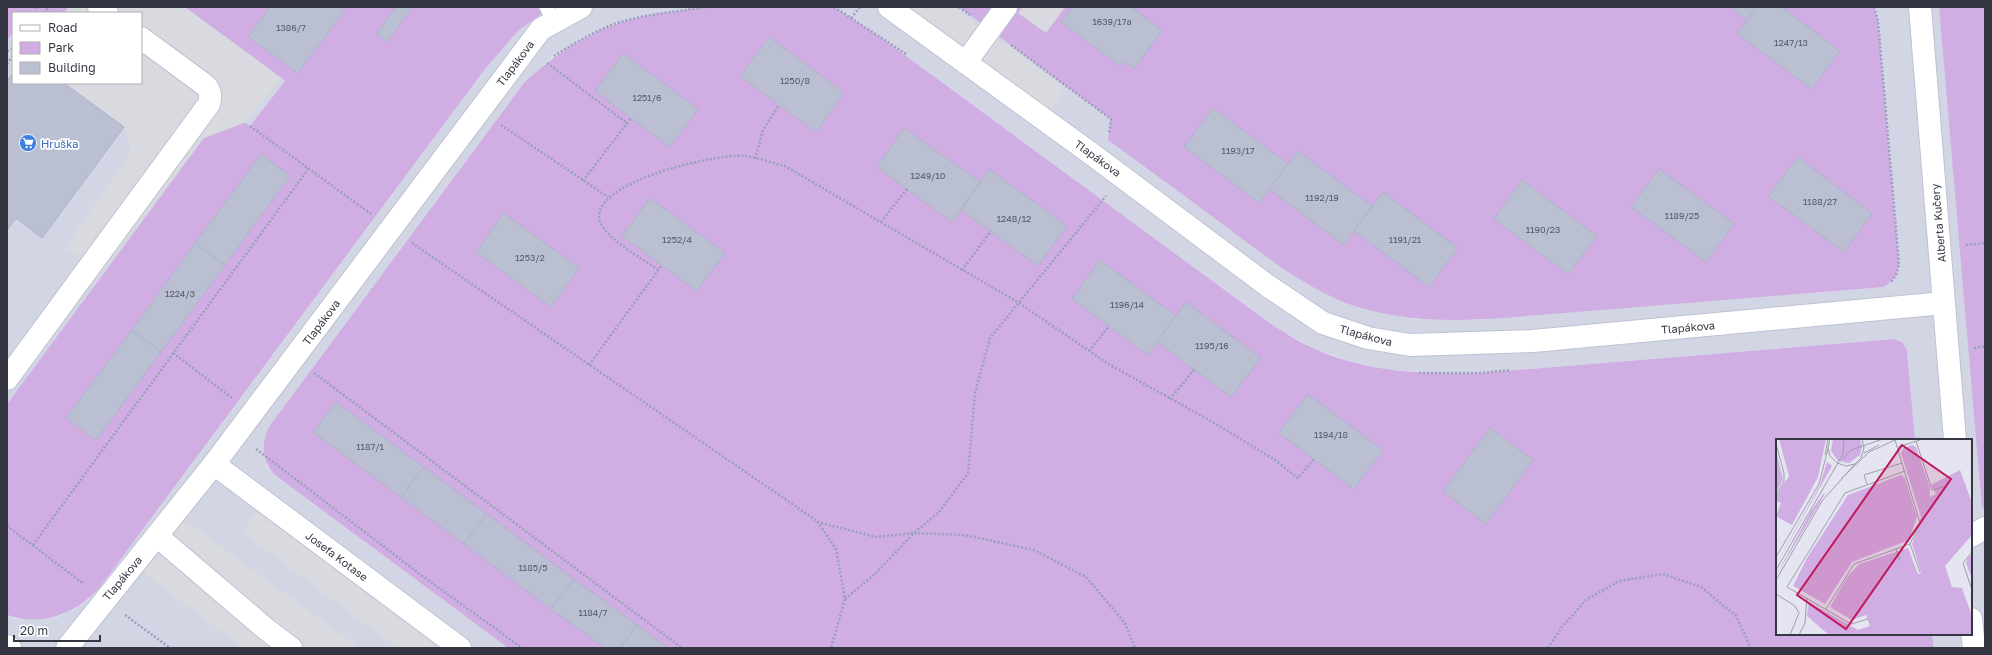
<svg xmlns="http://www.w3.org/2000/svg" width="1992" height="655" viewBox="0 0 1992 655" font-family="'Golos Text',sans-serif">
  <rect width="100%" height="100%" fill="#e4e5f1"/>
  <g fill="#d2d5e4">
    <path d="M552,7H706L644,16L614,24L585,37L554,56L524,83L271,424L263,445L264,457L267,467L275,475L508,648H7V615L16,619L57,617L74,609L90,598L100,587L485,69L519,30Z"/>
    <path d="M834,7H959L1111,119L1265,256L1316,288L1329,296L1366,309L1417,319L1471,320L1884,287L1888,284L1898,270L1899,264L1878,21L1874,7H1939L1983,508L1985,507V648H1934L1932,634H1971V440H1915L1907,350L1900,340L1895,339L1481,373L1433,374L1382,369L1355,363L1313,348L1282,331L1256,313L879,36Z"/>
    <path d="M11,35L13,36V83L99,88L169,140L223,35L285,81L250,126L204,138L7,404V40Z"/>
  </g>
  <g fill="#d0aee3">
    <path d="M7,7H552L519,30L485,69L100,587C76,614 42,627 7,615V404L204,138L220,126L242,120L250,126L285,81L223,35L190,82L98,89L89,102L63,83H141V13H13V36L11,35L7,40Z"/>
    <path d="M706,7H834L879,36L1256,313C1274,326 1293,339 1313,348C1367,373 1423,374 1481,373L1895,339L1902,342L1907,350L1915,440H1777V634H1932L1934,648H508L275,475C261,461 260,441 271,424L524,83C558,51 598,25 645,16C665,12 686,10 706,7Z"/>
    <path d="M959,7H1874L1878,21L1899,264C1897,274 1893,281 1884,287L1516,317C1465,321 1415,323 1365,309C1313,295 1268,258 1225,226C1186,197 1147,168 1108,140L1111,119Z"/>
    <path d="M1939,7H1985V507L1982,508Z"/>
  </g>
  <g fill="#d9dadf">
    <path d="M68,7H185L281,78L246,122L202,139L103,271L65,248L131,152L124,127L64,83H141V13H64Z"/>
    <path d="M902,7H953L980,27L964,52Z"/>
    <path d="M1022,7H1065L1046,33L1018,13Z"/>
    <path d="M998,38L1065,88L1049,115L979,64Z"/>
    <path d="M264,501L460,648H397L242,532Z"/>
    <path d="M175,513L360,648H243L133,565Z"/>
  </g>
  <g fill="#babfd2" stroke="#aeb4cc">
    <path d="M270,7H341L345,10L298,73L248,37Z"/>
    <path d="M396,7H413L387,42L376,34Z"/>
    <path d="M1072,7H1131L1162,30L1134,69L1124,61L1120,66L1061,22Z"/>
    <path d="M1730,7H1757L1747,20Z"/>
    <path d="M1757,7H1782L1840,51L1812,89L1737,34Z"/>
    <path d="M769,37L844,93L816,132L740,76Z"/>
    <path d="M623,53L698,109L670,147L595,91Z"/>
    <path d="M13,73V83H64L124,127L42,238L16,218L7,230V81Z"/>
    <path d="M1213,108L1288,164L1259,203L1184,147Z"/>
    <path d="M904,128L980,182L952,222L877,167Z"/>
    <path d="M1298,151L1372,206L1344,245L1269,189Z"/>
    <path d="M261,154L290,176L225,265L195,243Z"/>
    <path d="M1798,157L1872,213L1844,252L1768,196Z"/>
    <path d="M989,169L1067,226L1038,266L961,210Z"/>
    <path d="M1659,169L1734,224L1706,262L1631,207Z"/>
    <path d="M1522,180L1597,236L1568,274L1494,219Z"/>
    <path d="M1383,192L1458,248L1429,287L1354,231Z"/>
    <path d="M650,198L725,253L697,291L622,236Z"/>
    <path d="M504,213L579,268L551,307L476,252Z"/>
    <path d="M195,243L225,265L161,352L132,330Z"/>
    <path d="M1100,260L1176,316L1148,355L1072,299Z"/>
    <path d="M1186,302L1261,358L1231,397L1157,342Z"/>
    <path d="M132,330L161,352L96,440L66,418Z"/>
    <path d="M1308,394L1383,450L1354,489L1279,433Z"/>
    <path d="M336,402L424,467L401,497L313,432Z"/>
    <path d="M1490,428L1533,460L1486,524L1443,491Z"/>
    <path d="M424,467L487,514L464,544L401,497Z"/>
    <path d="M487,514L574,579L551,609L464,544Z"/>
    <path d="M574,579L637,625L620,648H605L551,609Z"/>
    <path d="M637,625L668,648H620Z"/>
  </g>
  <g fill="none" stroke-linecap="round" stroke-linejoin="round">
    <defs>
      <path id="service" d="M546,7L554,21"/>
      <g id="minor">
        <path d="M99,7L107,13"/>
        <path d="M889,7L1093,155L1268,286L1323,323L1368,338L1410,345L1533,341L1944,303"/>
        <path d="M1920,7L1955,440"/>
        <path d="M966,62L1006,7"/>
        <path d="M7,379L209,104C211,96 211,91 205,85L141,38"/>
        <path d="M214,464L460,648"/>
        <path d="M157,536L266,629L291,648"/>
        <path d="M1971,536L1985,528"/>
        <path d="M1971,619L1974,648"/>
        <path d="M7,646L10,648"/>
        <path d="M67,648L214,464L541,29L581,7"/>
      </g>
    </defs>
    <use href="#service" stroke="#bec2d3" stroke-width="15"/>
    <use href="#minor" stroke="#bec2d3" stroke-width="24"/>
    <g stroke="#999fbc" stroke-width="2.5" stroke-dasharray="2 2" stroke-linecap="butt">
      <path d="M36,7V13"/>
      <path d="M834,7L906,54"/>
      <path d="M959,7L970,15"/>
      <path d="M1874,7L1878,21L1899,264L1896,275L1891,282"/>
      <path d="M44,13L49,7"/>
      <path d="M851,18L860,7"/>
      <path d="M1011,45L1111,119L1109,134"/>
      <path d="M7,51L13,49"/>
      <path d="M554,56C573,44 593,32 614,24C644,14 675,12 706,7"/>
      <path d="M547,63L628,124"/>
      <path d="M7,64L13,56"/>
      <path d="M501,125L608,197"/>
      <path d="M250,126L371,214"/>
      <path d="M755,159L763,130L779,105"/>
      <path d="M583,181L631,118"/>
      <path d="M881,222L907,189"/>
      <path d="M412,243L817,521L836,549L845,599L831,648"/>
      <path d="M1966,245L1985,243"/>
      <path d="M658,270C643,259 607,239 600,222C586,183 717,153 744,156C757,157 772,163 785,166L1019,303L1110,365L1211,421L1275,460L1298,478L1314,459"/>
      <path d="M962,270L991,231"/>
      <path d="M1974,348L1985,346"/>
      <path d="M1089,351L1109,326"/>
      <path d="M173,353L232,398"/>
      <path d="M589,365L662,265"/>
      <path d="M314,373L682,648"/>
      <path d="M1419,373H1481L1510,370"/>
      <path d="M1170,399L1194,370"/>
      <path d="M256,449L421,575L522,648"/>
      <path d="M817,522L876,537L914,533L940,511L968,473L975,393L990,338L1106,196"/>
      <path d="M7,526L84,584"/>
      <path d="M33,545L309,168"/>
      <path d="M845,599L876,573L914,533L965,535L1034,550L1086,577L1125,623L1135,648"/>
      <path d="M125,615L170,648"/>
      <path d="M1548,648L1562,627L1586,600L1619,581L1663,574L1701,587L1736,616L1751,648"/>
    </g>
    <use href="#service" stroke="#fff" stroke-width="13"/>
    <use href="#minor" stroke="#fff" stroke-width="22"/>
  </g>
  <defs>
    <symbol id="supermarket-disc" viewBox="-11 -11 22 22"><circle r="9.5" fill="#3f7fe0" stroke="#fff"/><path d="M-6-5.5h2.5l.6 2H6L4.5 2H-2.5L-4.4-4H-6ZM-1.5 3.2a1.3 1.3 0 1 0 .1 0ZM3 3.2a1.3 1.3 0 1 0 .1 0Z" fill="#fff"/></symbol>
  </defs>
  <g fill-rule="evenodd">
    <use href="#supermarket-disc" x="18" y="133" width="20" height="20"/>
  </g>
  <g text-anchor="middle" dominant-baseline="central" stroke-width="3.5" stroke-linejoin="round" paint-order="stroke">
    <g font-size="9" fill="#565966">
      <text x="1112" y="21">1639/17a</text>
      <text x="291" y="27">1386/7</text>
      <text x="1791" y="42">1247/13</text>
      <text x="795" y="80">1250/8</text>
      <text x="647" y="97">1251/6</text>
      <text x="1238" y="150">1193/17</text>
      <text x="928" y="175">1249/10</text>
      <text x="1322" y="197">1192/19</text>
      <text x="1820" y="201">1188/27</text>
      <text x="1682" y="215">1189/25</text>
      <text x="1014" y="218">1248/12</text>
      <text x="1543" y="229">1190/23</text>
      <text x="677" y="239">1252/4</text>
      <text x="1405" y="239">1191/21</text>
      <text x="530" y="257">1253/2</text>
      <text x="180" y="293">1224/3</text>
      <text x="1127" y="304">1196/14</text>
      <text x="1212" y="345">1195/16</text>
      <text x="1331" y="434">1194/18</text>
      <text x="370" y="446">1187/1</text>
      <text x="533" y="567">1185/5</text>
      <text x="593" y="612">1184/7</text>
    </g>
    <g font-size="11" fill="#343742" stroke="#fff">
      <text transform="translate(515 63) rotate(-53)">Tlapákova</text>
      <text transform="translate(1098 158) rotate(36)">Tlapákova</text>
      <text transform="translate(1938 223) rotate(-95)">Alberta Kučery</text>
      <text transform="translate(321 322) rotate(-53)">Tlapákova</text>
      <text transform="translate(1688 327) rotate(-5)">Tlapákova</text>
      <text transform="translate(1366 335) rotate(15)">Tlapákova</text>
      <text transform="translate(337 556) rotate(37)">Josefa Kotase</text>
      <text transform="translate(122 578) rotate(-50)">Tlapákova</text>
    </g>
    <g font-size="11" fill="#366cbe" stroke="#fff" text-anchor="start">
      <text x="41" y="143">Hruška</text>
    </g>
  </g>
  <g transform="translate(1776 439)">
    <rect width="196" height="196" fill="#e4e5f1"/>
    <path d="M3,0H50L42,38L16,86L0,77L5,64L0,61V57L13,37ZM57,0H84L86,7L84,16L73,24L62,22L55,12ZM136,6L140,8L154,49V58L160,55L155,46L184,31L196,64V96L169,127L176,148L186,149L196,177V196H53L31,177L33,163L82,191L94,187L90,176L76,181L54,168L71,138L83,125L132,109L142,135L145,134L136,105L145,78L125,14L128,9ZM0,11L7,41L0,54ZM51,23L56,27L0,126L44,46ZM125,36L129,39L141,78L133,101L76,123L49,165L17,147L31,119L72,56ZM48,54L49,55L0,137L35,72ZM196,117V140L190,124L192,118Z" fill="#d0aee3"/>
    <path fill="none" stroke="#9e9fab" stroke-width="1" d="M54,0L52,9L54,17L61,24L70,27L79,25L85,19L88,9L86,0M140,2L156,51L170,47M0,5L8,34V43L0,56M122,8L147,0M88,14L103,6M49,16L52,0M67,20L75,11L107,0M65,40L93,13L119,1M91,45L88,36L126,24M134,105L144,133M120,110L124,122M196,113L187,124L196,151M0,118L43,45L52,10M0,131L67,15L68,0M0,141L46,62L79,25M0,155L19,167L23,174L14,196M50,170L78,125L134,105L144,84L119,1M92,180L75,185L11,148L69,54L129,32M23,196L29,184L31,159"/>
    <path fill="#c2185b" fill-opacity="0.15" stroke="#c2185b" stroke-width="2" d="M126,6L175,40L70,190L21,156Z"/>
    <rect width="196" height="196" fill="none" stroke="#343742" stroke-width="2"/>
  </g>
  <rect width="1992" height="655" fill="none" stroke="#343742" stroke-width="16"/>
  <rect x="12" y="12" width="130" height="72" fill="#ffffff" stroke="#aeafb3"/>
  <rect x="20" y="25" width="20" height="6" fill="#ffffff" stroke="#aeafb3"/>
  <text x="48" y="32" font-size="12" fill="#343742">Road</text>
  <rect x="20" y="42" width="20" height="12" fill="#d0aee3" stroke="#aeafb3"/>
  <text x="48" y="52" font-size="12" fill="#343742">Park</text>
  <rect x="20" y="62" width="20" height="12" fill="#babfd2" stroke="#aeafb3"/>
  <text x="48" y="72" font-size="12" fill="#343742">Building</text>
  <path d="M14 635v6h86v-6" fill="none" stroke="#343742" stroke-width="2"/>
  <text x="20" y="635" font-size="12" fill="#343742" stroke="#ffffff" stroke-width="3" paint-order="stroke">20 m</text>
</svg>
